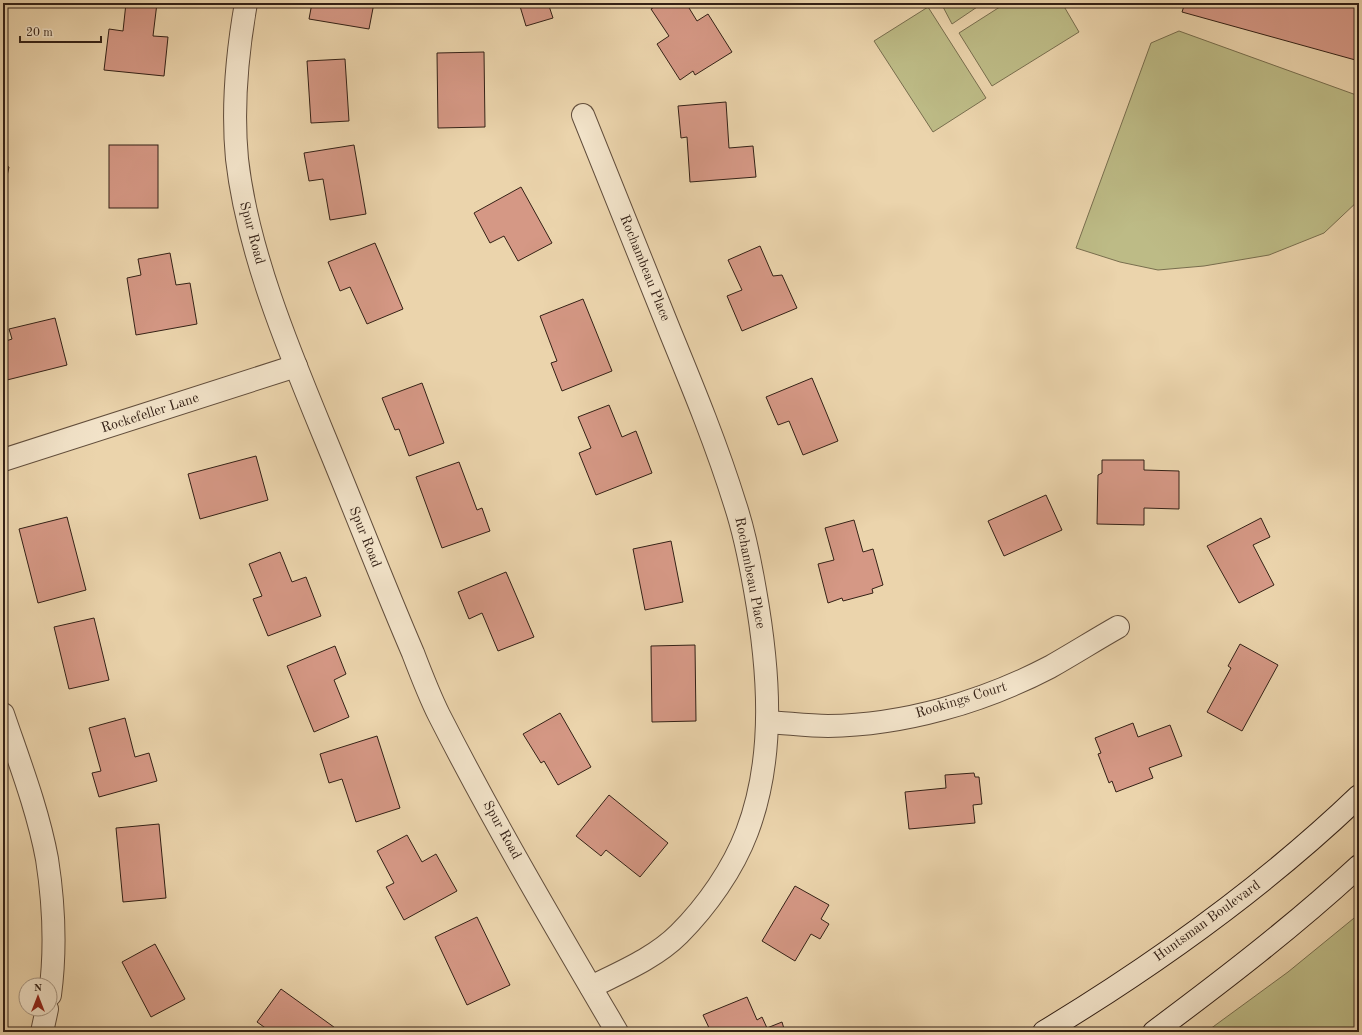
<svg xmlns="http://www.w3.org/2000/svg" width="1362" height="1035" viewBox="0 0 1362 1035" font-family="'Old Standard TT',serif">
  <rect width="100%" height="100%" fill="#ebd4ac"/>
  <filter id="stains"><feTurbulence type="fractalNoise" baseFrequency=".005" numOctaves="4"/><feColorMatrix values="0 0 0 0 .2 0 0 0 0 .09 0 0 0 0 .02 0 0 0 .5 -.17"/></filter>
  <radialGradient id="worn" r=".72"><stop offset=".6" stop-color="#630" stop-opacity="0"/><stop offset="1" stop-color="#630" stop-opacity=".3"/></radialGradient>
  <g fill="#bdbb86" stroke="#786e4e">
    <path d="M941,3H983L952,24Z"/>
    <path d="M1006,3H1062L1079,32L992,86L959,33Z"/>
    <path d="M928,7L986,98L933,132L874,41Z"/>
    <path d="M1179,31L1359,96V200L1324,233L1269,255L1204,266L1158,270L1120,262L1076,248L1151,43Z"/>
    <path d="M1359,914V1032H1206L1288,972Z"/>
  </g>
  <g fill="#d59885" stroke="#342116">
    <path d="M126,3H157L153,36L168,37L164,76L104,70L109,29L123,31Z"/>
    <path d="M312,3H374L369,29L309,19Z"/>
    <path d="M519,3H557L549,6L553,18L526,26Z"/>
    <path d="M661,3H686L697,21L708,14L732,52L695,75L693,71L680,80L657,44L669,36L651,9Z"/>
    <path d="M1185,3H1359V61L1182,12Z"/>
    <path d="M484,52L485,127L438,128L437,53Z"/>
    <path d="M345,59L349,121L311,123L307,61Z"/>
    <path d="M726,102L729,148L753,146L756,177L690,182L687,137L681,138L678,106Z"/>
    <rect x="109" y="145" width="49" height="63"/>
    <path d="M354,145L366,214L330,220L323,179L309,181L304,153Z"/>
    <path d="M3,165L9,167L3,194Z"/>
    <path d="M521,187L552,243L518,261L504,236L490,243L474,213Z"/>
    <path d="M375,243L403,309L367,324L350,287L340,291L328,262Z"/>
    <path d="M760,246L773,276L782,275L797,308L742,331L727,296L742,290L728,260Z"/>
    <path d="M170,253L176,285L190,283L197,324L136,335L127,278L141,275L138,259Z"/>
    <path d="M583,299L612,371L562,391L551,363L557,361L540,316Z"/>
    <path d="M55,318L67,365L7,380L3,365V342L12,339L9,329Z"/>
    <path d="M812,378L838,441L803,455L789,421L778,425L766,397Z"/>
    <path d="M422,383L444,443L409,456L399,429L395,430L382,398Z"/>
    <path d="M609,405L622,437L636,431L652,473L596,495L579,453L591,448L578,417Z"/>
    <path d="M256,456L268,500L200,519L188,474Z"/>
    <path d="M1102,460H1144V470L1179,471V509L1144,508V525L1097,524L1098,475L1102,473Z"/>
    <path d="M459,462L477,510L482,508L490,531L442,548L416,477Z"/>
    <path d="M1046,495L1062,530L1004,556L988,521Z"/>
    <path d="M67,517L86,590L38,603L19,529Z"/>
    <path d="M1261,518L1270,537L1253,545L1274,585L1239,603L1207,546Z"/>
    <path d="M854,520L863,552L873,549L883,585L872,589L873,593L843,601L842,598L828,603L818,564L834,560L825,528Z"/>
    <path d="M671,541L683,602L645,610L633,549Z"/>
    <path d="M280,552L292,582L306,577L321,616L268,636L253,599L262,596L249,564Z"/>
    <path d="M506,572L534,637L498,651L482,613L469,619L458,592Z"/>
    <path d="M94,618L109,680L69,689L54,627Z"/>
    <path d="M1240,644L1278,665L1242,731L1207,712L1231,668L1228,666Z"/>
    <path d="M695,645L696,721L652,722L651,646Z"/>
    <path d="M335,646L346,674L334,680L349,717L314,732L287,666Z"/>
    <path d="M560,713L591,767L558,785L544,761L541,763L523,734Z"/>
    <path d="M125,718L135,757L149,753L157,781L99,797L92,773L101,771L89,728Z"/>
    <path d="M1133,723L1138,737L1170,725L1182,756L1149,768L1153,778L1116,792L1112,781L1109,783L1098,754L1101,753L1095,738Z"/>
    <path d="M377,736L400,808L356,822L342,779L329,783L320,754Z"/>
    <path d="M974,773L975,777H979L982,804L973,805L975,823L909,829L905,792L946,788L945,775Z"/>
    <path d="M609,795L668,843L640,877L606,850L601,856L576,836Z"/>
    <path d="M159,824L166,898L123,902L116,828Z"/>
    <path d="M407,835L422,862L436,854L457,891L404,920L386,887L394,883L377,851Z"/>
    <path d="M795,886L829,905L821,919L829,924L820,939L811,934L795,961L762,941Z"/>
    <path d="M477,917L510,985L467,1005L435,937Z"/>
    <path d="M155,944L185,999L151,1017L122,962Z"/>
    <path d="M281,989L338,1030L336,1032H271L257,1022Z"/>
    <path d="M747,997L757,1020L762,1017L767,1028L782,1022L785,1032H711L703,1015Z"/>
  </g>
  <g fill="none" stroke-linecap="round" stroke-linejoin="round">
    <defs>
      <g id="street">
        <path d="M246,3C237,54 232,107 237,159C249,265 301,378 341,477C365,536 388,595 413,653C421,674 429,695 439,715C494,823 556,928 617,1032"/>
        <path d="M583,115C613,188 642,261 671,334C694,390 717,446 735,504C744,531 750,561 755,590C769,669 776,756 747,832C733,869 707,906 679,934C655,958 621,972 591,987"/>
        <path d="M3,460L296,366"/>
        <path d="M3,714C19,761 38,810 47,859C54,904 56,950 50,995"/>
        <path d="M767,722C787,723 808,726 828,726C904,725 983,702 1050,667C1073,654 1095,640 1118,627"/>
        <path d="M42,1032L47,1009"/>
      </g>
      <g id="secondary">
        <path d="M1044,1032C1156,964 1264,887 1359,796"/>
        <path d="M1154,1032C1225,979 1294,926 1359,866"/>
      </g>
    </defs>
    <use href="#street" stroke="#624e3c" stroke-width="24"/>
    <use href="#secondary" stroke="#342116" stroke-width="24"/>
    <use href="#street" stroke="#f2e3c9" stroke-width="22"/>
    <use href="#secondary" stroke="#f2e3c9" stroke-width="22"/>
  </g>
  <g text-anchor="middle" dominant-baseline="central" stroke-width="3" stroke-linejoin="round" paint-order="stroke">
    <g font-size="14" fill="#342116" stroke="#f2e3c9">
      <text transform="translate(252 233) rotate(75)">Spur Road</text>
      <text transform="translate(645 268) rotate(68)">Rochambeau Place</text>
      <text transform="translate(150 413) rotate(-18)">Rockefeller Lane</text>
      <text transform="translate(365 537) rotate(68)">Spur Road</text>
      <text transform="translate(750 573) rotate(79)">Rochambeau Place</text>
      <text transform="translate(961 700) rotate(-17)">Rookings Court</text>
      <text transform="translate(502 830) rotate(61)">Spur Road</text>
      <text transform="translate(1207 921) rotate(-36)">Huntsman Boulevard</text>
    </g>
  </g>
  <rect width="1362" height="1035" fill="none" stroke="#ebd4ac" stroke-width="16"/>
  <rect x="4" y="4" width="1354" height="1027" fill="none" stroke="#342116" stroke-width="2"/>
  <rect x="8" y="8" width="1346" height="1019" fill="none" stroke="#342116"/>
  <g transform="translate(38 997)"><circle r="19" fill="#f2e3c9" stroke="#a69581"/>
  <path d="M0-3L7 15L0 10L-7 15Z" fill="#8f2418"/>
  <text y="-6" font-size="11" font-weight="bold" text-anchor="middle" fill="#342116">N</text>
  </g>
  <path d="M20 36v6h81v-6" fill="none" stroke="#342116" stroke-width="2"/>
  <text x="26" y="36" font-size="12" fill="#342116" stroke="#f2e3c9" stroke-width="3" paint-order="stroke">20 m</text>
  <rect width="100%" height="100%" filter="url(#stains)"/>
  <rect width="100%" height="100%" fill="url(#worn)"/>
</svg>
